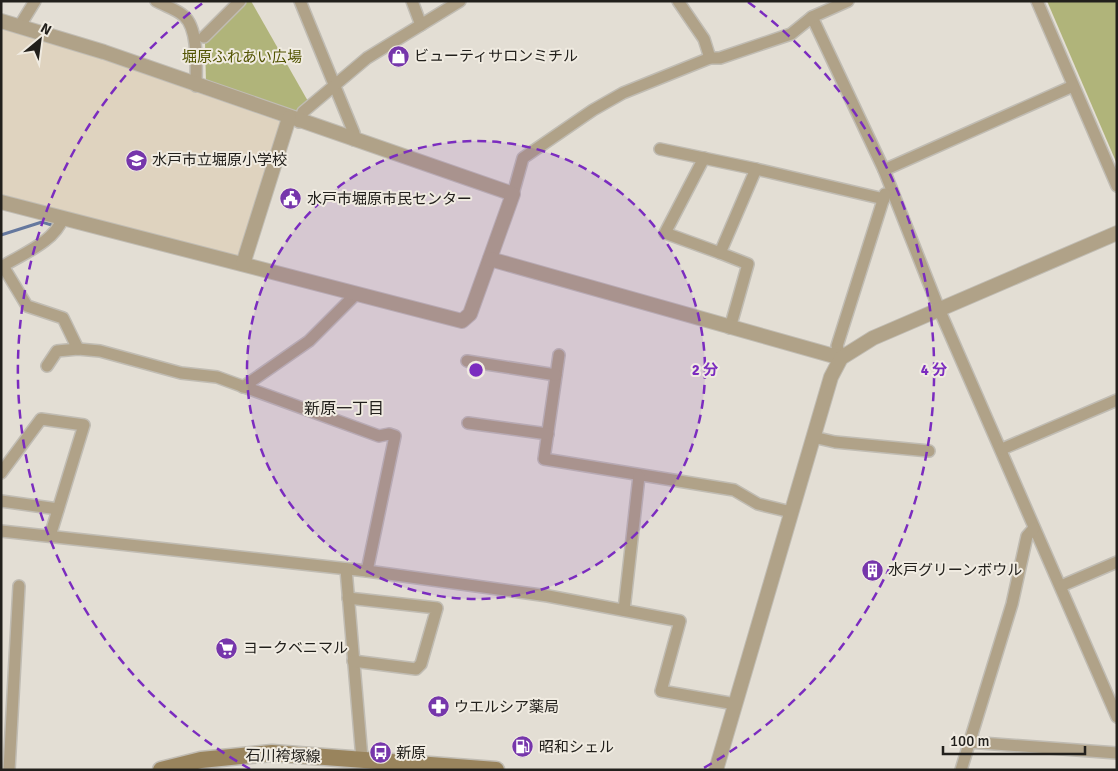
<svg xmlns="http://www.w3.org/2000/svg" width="1118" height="771" viewBox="0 0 1118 771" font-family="Signika,'Noto Sans JP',sans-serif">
  <rect width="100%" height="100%" fill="#e3ded4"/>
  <path fill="#dfd3bf" d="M1,29L104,60L281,122L240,254L236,256L1,194Z"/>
  <g fill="#b0b47a">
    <path d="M245,1H251L309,103L299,111H293L206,83L205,42Z"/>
    <path d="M1047,1H1117V164Z"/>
  </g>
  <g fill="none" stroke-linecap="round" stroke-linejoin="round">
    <path stroke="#65789e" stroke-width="3" d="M1,235L42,222L55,226"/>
    <defs>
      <g id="minor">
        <path d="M156,1C165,6 176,9 184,16C199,29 196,68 196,86"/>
        <path d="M300,1L354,133V140"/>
        <path d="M412,1L421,25"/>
        <path d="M678,1L704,39L710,58"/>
        <path d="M1037,1L1117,186"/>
        <path d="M812,17L884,170L939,309L1117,717"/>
        <path d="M19,27L35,1"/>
        <path d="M204,37L240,1"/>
        <path d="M299,122L303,112L367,58L460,1"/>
        <path d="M660,149L756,169"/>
        <path d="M704,158L665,233L720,253"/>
        <path d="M884,170L1073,86"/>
        <path d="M513,194L523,158L593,110L623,93L710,58H720L791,34L812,17L848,1"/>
        <path d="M63,218C54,242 24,253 3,266L27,306L63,318L78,349"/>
        <path d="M730,328L748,264L720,253L756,169L884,199"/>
        <path d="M559,355L544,459L734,490L758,504L791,512"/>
        <path d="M841,358L837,346L885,194"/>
        <path d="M467,361L556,375"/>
        <path d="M47,366L57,351L78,349L100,351L181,373L217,377L379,436L389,434L395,436L367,571"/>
        <path d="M243,387L309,341L356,294"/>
        <path d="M468,423L548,434"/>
        <path d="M813,437L835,442L929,451"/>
        <path d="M1002,449L1117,400"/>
        <path d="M1,473L41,419L84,425L50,536"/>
        <path d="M1,501L58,509"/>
        <path d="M1,531L367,571L548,596L680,621L661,691L735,704"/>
        <path d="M346,569L362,759"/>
        <path d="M1061,586L1117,562"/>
        <path d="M348,598L437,608L421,664L416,669L353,661"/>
        <path d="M624,610L639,476"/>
        <path d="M968,742L1117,753"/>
        <path d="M9,770L19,586"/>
        <path d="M961,770L1012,604L1027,536L1034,528"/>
      </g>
      <g id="tertiary">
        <path d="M1,21L104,52L513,194L470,314L462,321L1,202"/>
        <path d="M490,259L841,358"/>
        <path d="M243,264L289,118"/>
        <path d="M716,770L831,377L841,358L873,338L1117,233"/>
      </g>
      <path id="secondary" d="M161,770L201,760L272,753L496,770"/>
    </defs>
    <use href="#minor" stroke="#c0bcb3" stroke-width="14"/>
    <use href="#tertiary" stroke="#c0bcb3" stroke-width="16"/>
    <use href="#secondary" stroke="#c0bcb3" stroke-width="19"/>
    <use href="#minor" stroke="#b0a288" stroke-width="11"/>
    <use href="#tertiary" stroke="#b0a288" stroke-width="14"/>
    <use href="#secondary" stroke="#99845d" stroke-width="16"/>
  </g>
  <circle cx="476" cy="370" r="229" fill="#7b2cbf" fill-opacity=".12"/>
  <g fill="none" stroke="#7b2cbf" stroke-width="2.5" stroke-dasharray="9 6">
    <circle cx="476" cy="370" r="229"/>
    <path d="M250 769A458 458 0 0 1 204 2M748 2A458 458 0 0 1 702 769"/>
  </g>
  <defs>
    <symbol id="shop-disc" viewBox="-11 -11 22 22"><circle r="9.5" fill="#7636ab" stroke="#f0ebe1"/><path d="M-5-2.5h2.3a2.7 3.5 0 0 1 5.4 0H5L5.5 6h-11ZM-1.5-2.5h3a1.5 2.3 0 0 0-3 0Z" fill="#fff"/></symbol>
    <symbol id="school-disc" viewBox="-11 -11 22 22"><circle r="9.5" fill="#7636ab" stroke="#f0ebe1"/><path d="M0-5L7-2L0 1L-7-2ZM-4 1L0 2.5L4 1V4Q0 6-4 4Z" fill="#fff"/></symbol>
    <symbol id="civic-disc" viewBox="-11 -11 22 22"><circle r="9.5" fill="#7636ab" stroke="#f0ebe1"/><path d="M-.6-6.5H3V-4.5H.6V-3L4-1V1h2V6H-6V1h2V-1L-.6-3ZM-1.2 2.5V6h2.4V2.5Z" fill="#fff"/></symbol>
    <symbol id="building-disc" viewBox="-11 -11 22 22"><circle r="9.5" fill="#7636ab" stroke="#f0ebe1"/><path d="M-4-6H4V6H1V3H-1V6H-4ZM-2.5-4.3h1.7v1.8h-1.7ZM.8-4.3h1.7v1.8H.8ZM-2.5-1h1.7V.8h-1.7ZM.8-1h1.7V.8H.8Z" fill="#fff"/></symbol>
    <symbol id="supermarket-disc" viewBox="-11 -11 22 22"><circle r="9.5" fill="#7636ab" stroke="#f0ebe1"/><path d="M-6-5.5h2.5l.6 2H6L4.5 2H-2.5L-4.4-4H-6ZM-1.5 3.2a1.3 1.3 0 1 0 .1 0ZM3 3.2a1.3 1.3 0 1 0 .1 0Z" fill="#fff"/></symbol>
    <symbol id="pharmacy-disc" viewBox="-11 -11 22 22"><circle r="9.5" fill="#7636ab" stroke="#f0ebe1"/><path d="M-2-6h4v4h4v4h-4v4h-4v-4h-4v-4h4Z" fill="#fff"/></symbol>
    <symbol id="fuel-disc" viewBox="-11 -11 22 22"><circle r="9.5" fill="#7636ab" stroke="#f0ebe1"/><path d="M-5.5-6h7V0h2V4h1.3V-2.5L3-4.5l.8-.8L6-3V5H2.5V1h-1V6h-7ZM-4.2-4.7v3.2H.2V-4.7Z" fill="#fff"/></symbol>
    <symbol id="bus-disc" viewBox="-11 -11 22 22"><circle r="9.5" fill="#7636ab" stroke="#f0ebe1"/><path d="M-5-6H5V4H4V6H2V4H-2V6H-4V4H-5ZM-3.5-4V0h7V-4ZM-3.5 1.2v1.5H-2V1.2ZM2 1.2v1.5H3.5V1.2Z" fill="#fff"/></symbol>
  </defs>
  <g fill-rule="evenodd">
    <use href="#shop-disc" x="386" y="44" width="25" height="25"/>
    <use href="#school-disc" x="124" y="148" width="25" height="25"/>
    <use href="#civic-disc" x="278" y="186" width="25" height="25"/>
    <use href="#building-disc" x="860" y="558" width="25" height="25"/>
    <use href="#supermarket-disc" x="214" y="636" width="25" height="25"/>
    <use href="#pharmacy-disc" x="426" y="694" width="25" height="25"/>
    <use href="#fuel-disc" x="510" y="734" width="25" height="25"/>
    <use href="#bus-disc" x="368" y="740" width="25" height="25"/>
  </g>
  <g text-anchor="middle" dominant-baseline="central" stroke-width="4" stroke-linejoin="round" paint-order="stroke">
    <g font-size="15" fill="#22201c" stroke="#f0ebe1" text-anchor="start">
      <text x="414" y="56">ビューティサロンミチル</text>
      <text x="152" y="160">水戸市立堀原小学校</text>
      <text x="307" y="199">水戸市堀原市民センター</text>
      <text x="888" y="570">水戸グリーンボウル</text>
      <text x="243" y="648">ヨークベニマル</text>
      <text x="454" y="707">ウエルシア薬局</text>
      <text x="539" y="747">昭和シェル</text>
      <text x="396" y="753">新原</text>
    </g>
    <g font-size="15" fill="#515300" stroke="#f0ebe1">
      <text x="242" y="57">堀原ふれあい広場</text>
    </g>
    <g font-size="15" fill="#22201c" stroke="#f0ebe1">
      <text transform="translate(283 756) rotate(1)">石川袴塚線</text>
    </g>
    <g font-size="16" fill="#22201c" stroke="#f0ebe1">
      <text x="344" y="409">新原一丁目</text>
    </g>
  </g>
  <circle cx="476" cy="370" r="8" fill="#7b2cbf" stroke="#f0ebe1" stroke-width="2.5"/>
  <g font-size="15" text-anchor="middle" font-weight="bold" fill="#7b2cbf" stroke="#f0ebe1" stroke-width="4" stroke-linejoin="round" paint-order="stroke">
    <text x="705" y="375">2 分</text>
    <text x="934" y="375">4 分</text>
  </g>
  <rect width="1118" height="771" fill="none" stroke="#22201c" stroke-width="5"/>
  <g transform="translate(40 40) rotate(29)" stroke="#f0ebe1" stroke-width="4" paint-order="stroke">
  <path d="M0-4L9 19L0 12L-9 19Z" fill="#22201c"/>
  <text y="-8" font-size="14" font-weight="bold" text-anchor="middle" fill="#22201c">N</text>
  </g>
  <path d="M943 746v8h142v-8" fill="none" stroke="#22201c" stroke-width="2.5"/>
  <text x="950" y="746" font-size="15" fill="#22201c" stroke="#f0ebe1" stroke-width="4" paint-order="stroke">100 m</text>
</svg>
